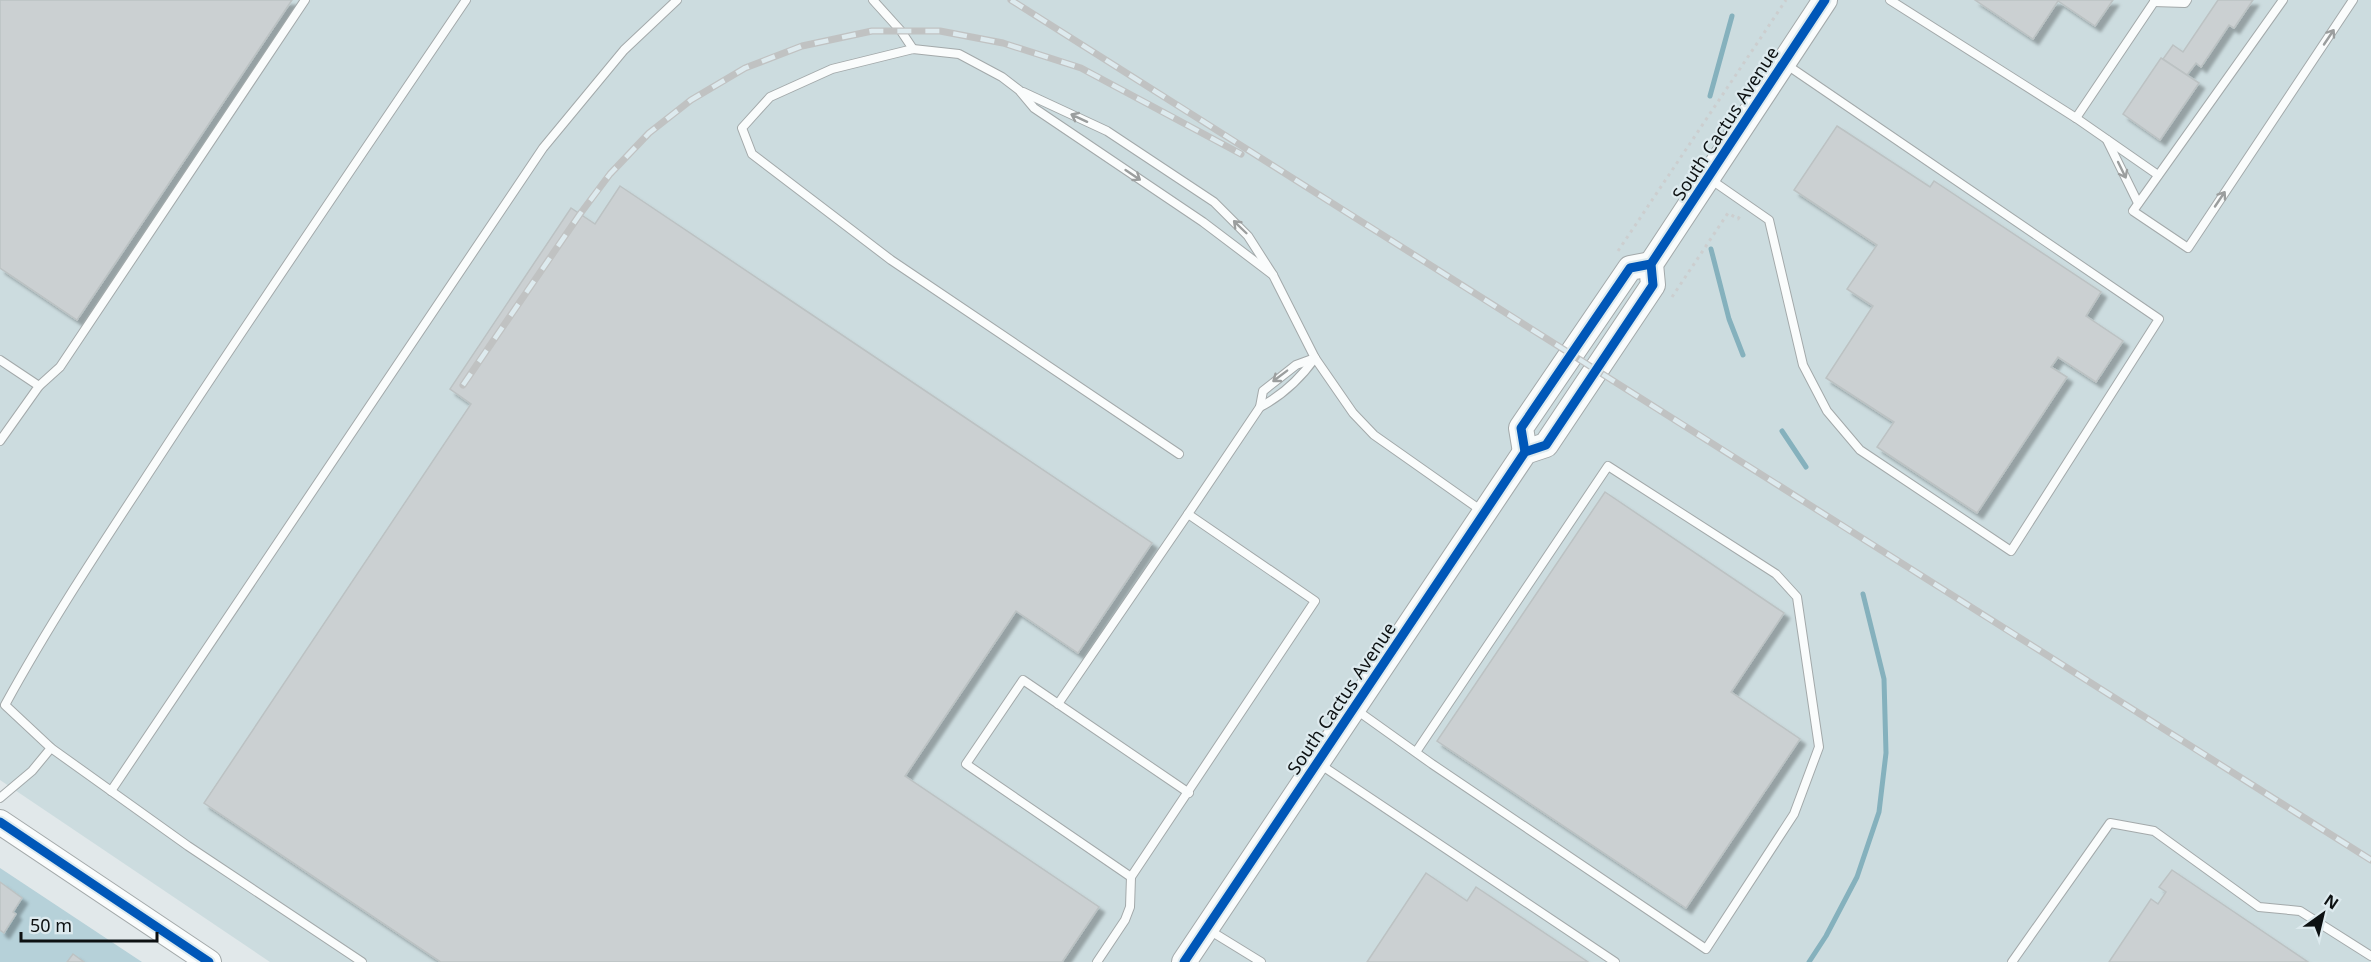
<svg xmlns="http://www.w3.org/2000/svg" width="2371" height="962" viewBox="0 0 2371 962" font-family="'Noto Sans',sans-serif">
  <defs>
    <filter id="shadow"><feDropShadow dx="5.5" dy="5.5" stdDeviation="1.5" flood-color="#0004"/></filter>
  </defs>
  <rect width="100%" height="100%" fill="#e1e8ea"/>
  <path fill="#ccdcdf" d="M0,0H2371V962H270L0,780Z"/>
  <path fill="#b6d1d9" d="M0,868L142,962H84L73,954L67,962H0V930L4,932L16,914L13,912L22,898L0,882Z"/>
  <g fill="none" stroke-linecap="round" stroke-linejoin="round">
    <g stroke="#85b1bd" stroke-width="5">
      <path d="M1710,96L1732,16"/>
      <path d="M1711,249L1729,319L1743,355"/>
      <path d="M1782,431L1806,467"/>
      <path d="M1809,962L1826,936L1857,877L1879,812L1886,753L1884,679L1863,594"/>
    </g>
  </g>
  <g fill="#cbd0d2" stroke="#bcc2c3" stroke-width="1.5" filter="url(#shadow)">
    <path d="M0,0H292L77,320L0,268Z"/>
    <path d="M1975,0H2113L2095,26L2058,1L2033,39Z"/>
    <path d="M2218,0H2253L2234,28L2229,25L2201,67L2196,63L2187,75L2163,59L2173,45L2183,52Z"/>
    <path d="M2161,58L2199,83L2160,140L2123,114Z"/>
    <path d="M1837,126L1930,187L1934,181L2101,292L2086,316L2123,341L2096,382L2058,357L2051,367L2067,377L1977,513L1877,447L1894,422L1826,378L1873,306L1847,289L1877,245L1794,190Z"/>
    <path d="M620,186L1152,543L1078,653L1016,611L905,776L1099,907L1062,962H441L204,803L471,404L450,389L571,208L595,224Z"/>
    <path d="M1605,492L1784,613L1731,692L1800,739L1686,908L1437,741Z"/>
    <path d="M2172,870L2308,962H2109L2151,899L2158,904L2166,892L2159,887Z"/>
    <path d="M1426,873L1467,901L1476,887L1588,962H1367Z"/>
    <path d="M0,882L22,898L13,912L16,914L4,933L0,930Z"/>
    <path d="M73,954L84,962H67Z"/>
  </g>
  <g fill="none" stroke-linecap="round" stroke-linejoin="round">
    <defs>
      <g id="service">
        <path d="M873,0L901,31L913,49"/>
        <path d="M1890,0L2076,118L2158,175"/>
        <path d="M2283,0L2133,211L2188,248L2353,0"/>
        <path d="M2154,2L2185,3L2187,0"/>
        <path d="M1023,92L1107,131L1214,202L1248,236L1273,275L1315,358L1353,413L1374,435L1482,511"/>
        <path d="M2076,118L2154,2"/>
        <path d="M2107,140L2138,203"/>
        <path d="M1710,179L1769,220L1803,365L1827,411L1860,450L2011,551L2159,319L1784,63"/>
        <path d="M0,360L39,386L0,441"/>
        <path d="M39,386L60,367L305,0"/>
        <path d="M1260,407C1283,395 1300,379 1315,358"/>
        <path d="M1179,454L891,260L752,154L742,128L770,97L832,69L913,49L959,54L1002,77L1019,90L1034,108L1203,222L1273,275"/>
        <path d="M1058,704L1188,514"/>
        <path d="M1355,709L1432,764L1706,949L1794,814L1819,747L1797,597L1776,574L1608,466L1416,752"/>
        <path d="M51,748L5,705C56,612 115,525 173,436C269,290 368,145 466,0"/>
        <path d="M1318,763L1615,962"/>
        <path d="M111,791L543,148L624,50L677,0"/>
        <path d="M0,798L32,771L51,748L188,846L362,962"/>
        <path d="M1131,877L1315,601L1188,514L1260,407L1263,391L1296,365L1315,358"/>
        <path d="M1209,930L1261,962"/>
        <path d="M1097,962L1125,920L1130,907L1131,877L966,764L1023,680L1189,793"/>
        <path d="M2012,962L2110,823L2154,831L2259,907L2300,911L2371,956"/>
      </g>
      <g id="secondary">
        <path d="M1525,452L1521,428L1630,268L1651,264"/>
        <path d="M0,822L209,962"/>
        <path d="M1184,962L1525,452L1546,445L1653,285L1651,264L1825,0"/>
      </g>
    </defs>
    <use href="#service" stroke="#a3a9aa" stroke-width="10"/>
    <use href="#secondary" stroke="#a3a9aa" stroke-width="26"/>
    <g stroke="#cccecf" stroke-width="3" stroke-dasharray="3 4.5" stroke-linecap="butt">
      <path d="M1618,251L1786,0"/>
      <path d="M1672,297L1728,213L1738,219L1741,214"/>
    </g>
    <use href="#service" stroke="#fafcfc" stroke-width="8"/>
    <use href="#secondary" stroke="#fafcfc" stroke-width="24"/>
    <defs>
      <g id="rail">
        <path d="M1011,0L2371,860"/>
        <path d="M463,385L580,214L610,174L649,133L691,100L745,68L802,46L872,31H940L1003,43L1081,68L1241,154"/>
      </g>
    </defs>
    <use href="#rail" stroke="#c0c2c2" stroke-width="7"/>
    <use href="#rail" stroke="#ddeaee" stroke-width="4.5" stroke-dasharray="14" stroke-linecap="butt"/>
    <defs>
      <g id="cycleway">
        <path d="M1525,452L1521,428L1630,268L1651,264"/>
        <path d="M0,822L209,962"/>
        <path d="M1184,962L1525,452L1546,445L1653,285L1651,264L1825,0"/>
      </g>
    </defs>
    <use href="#cycleway" stroke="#ddeaee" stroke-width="13"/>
    <use href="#cycleway" stroke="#0057b8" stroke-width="9"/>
  </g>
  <defs><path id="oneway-shaft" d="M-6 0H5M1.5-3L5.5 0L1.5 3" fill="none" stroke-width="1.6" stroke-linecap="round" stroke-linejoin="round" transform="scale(1.5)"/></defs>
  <g stroke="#9b9e9e">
    <use href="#oneway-shaft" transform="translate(2329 37) rotate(-56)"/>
    <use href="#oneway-shaft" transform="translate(1079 118) rotate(-155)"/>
    <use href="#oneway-shaft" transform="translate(2122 170) rotate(64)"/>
    <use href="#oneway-shaft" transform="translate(1133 175) rotate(34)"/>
    <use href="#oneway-shaft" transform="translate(2220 199) rotate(-56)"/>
    <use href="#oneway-shaft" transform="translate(1240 227) rotate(-136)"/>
    <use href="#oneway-shaft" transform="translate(1280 376) rotate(143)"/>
  </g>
  <g text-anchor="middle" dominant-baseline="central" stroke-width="4.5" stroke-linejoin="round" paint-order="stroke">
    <g font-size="18" fill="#0d1112" stroke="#ddeaee">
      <text transform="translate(1725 123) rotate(-57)">South Cactus Avenue</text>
      <text transform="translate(1341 698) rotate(-56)">South Cactus Avenue</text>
    </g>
  </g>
  <g transform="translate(2323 914) rotate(34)" stroke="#ddeaee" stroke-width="4.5" paint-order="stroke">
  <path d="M0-4.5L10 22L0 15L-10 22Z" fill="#0d1112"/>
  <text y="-9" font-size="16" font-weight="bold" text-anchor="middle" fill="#0d1112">N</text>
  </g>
  <path d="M21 932v9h136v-9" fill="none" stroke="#0d1112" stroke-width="3"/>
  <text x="30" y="932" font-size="18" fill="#0d1112" stroke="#ddeaee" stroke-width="4.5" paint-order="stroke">50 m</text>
</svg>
